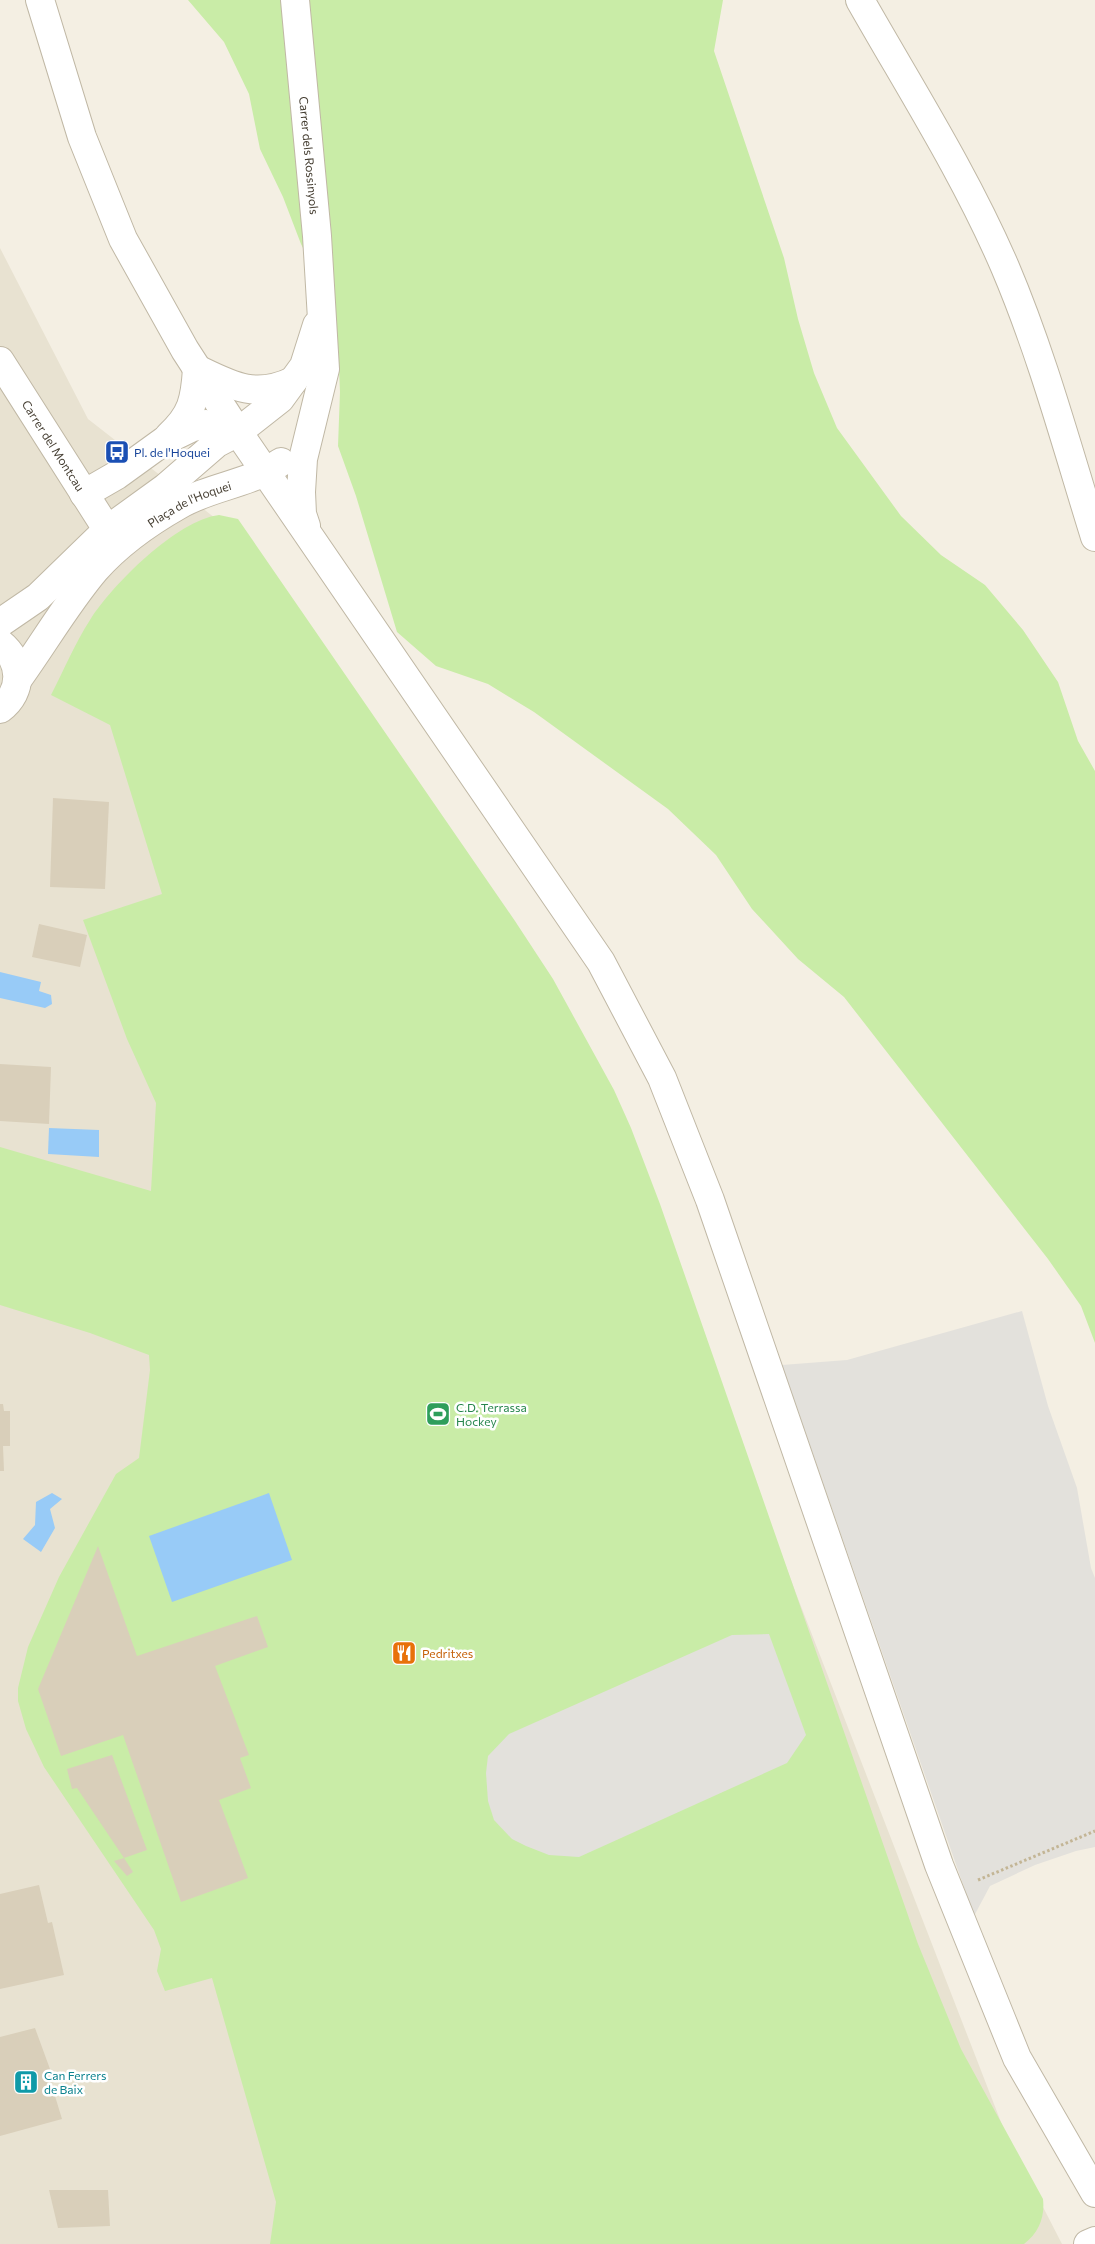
<svg xmlns="http://www.w3.org/2000/svg" width="1095" height="2244" viewBox="0 0 1095 2244" font-family="Commissioner,sans-serif">
  <rect width="100%" height="100%" fill="#f4efe3"/>
  <path fill="#e8e2d1" d="M0,248L88,419L215,518L630,1147L797,1596L1006,2135L1062,2244H0Z"/>
  <g fill="#c9eca7">
    <path d="M188,0H723L714,51L784,258L798,319L814,373L837,428L901,516L941,555L985,585L1023,630L1058,682L1078,741L1095,771V1343L1081,1306L1048,1259L844,997L798,959L752,909L716,855L668,809L534,712L488,684L436,666L397,632L356,496L338,446L340,392L338,344L326,294L301,244L283,197L260,149L249,94L224,42Z"/>
    <path d="M219,515L238,519L515,921L553,979L614,1090L631,1128L660,1204L918,1944L961,2049L1043,2199C1045,2217 1039,2233 1024,2244H270L276,2202L212,1978L165,1991L157,1971L161,1949L154,1930L44,1767L26,1729L18,1701V1688L28,1647L59,1577L116,1474L139,1458L150,1370L149,1355L90,1333L0,1305V1147L151,1191L156,1103L127,1039L83,920L162,894L110,725L51,695C64,670 75,643 90,620C112,585 177,520 219,515Z"/>
  </g>
  <g fill="#e3e1dc">
    <path d="M1022,1311L1048,1406L1077,1488L1091,1568L1095,1578V1847L1076,1851L1035,1865L990,1886L974,1916L782,1365L847,1360Z"/>
    <path d="M769,1634L806,1735L787,1763L579,1857L549,1855L526,1846L512,1839L494,1820L488,1801L486,1773L488,1756L509,1734L732,1635Z"/>
  </g>
  <g fill="#98cbf7">
    <path d="M0,972L41,982L39,991L51,995L52,1004L45,1008L0,998Z"/>
    <path d="M49,1128L99,1130V1157L48,1154Z"/>
    <path d="M52,1493L62,1499L50,1509L55,1528L41,1552L23,1539L35,1525L36,1502Z"/>
    <path d="M269,1493L292,1560L172,1602L149,1536Z"/>
  </g>
  <g fill="#d9cfba">
    <path d="M53,798L109,802L105,889L50,887Z"/>
    <path d="M39,924L87,935L80,967L32,957Z"/>
    <path d="M0,1064L51,1067L49,1124L0,1121Z"/>
    <path d="M0,1404H3L4,1411H10V1446H3L4,1471H0Z"/>
    <path d="M98,1546L137,1656L257,1616L268,1647L215,1666L249,1755L240,1758L251,1788L219,1800L248,1878L181,1902L123,1735L61,1756L38,1689Z"/>
    <path d="M112,1755L147,1850L124,1858L77,1788L72,1789L67,1769Z"/>
    <path d="M124,1858L133,1872L127,1876L114,1861Z"/>
    <path d="M39,1885L48,1923L52,1922L64,1975L0,1989V1894Z"/>
    <path d="M35,2028L54,2080L51,2083L62,2119L0,2136V2037Z"/>
    <path d="M49,2190H108L110,2226L58,2228Z"/>
  </g>
  <g fill="none" stroke-linecap="round" stroke-linejoin="round">
    <defs>
      <g id="minor">
        <path d="M40,0L82,137L123,239L185,350L238,432L601,962L662,1078L710,1200L939,1865L1017,2058L1095,2193"/>
        <path id="s1" d="M295,0L317,236L325,369L303,459L301,492L302,514L306,526"/>
        <path d="M860,0C910,88 965,174 1005,267C1042,354 1067,447 1095,537"/>
        <path id="s2" d="M0,361L117,545"/>
        <path d="M197,369C232,386 255,399 293,381"/>
        <path d="M169,436C192,415 195,400 197,369"/>
        <path d="M84,494L117,475L164,441L193,427L206,424L238,432"/>
        <path d="M0,623L38,597L107,530L165,488L217,443L238,432L280,399L304,366L317,325"/>
        <path d="M0,643C22,661 24,691 0,709"/>
        <path id="s3" d="M18,679C44,643 67,603 95,570C118,544 149,522 179,505C211,486 251,484 281,462"/>
        <path d="M1088,2244L1095,2241"/>
      </g>
    </defs>
    <use href="#minor" stroke="#c0b8a5" stroke-width="30"/>
    <path stroke="#c3b595" stroke-width="3" stroke-dasharray="2.5 2.5" stroke-linecap="butt" d="M978,1880L1095,1831"/>
    <use href="#minor" stroke="#fff" stroke-width="28"/>
  </g>
  <defs>
    <symbol id="bus-square" viewBox="-11 -11 22 22"><rect x="-9" y="-9" width="18" height="18" rx="4" fill="#1a4fb4" stroke="#fff"/><path d="M-5-6H5V4H4V6H2V4H-2V6H-4V4H-5ZM-3.5-4V0h7V-4ZM-3.5 1.2v1.5H-2V1.2ZM2 1.2v1.5H3.5V1.2Z" fill="#fff"/></symbol>
    <symbol id="stadium-square" viewBox="-11 -11 22 22"><rect x="-9" y="-9" width="18" height="18" rx="4" fill="#2e9e5b" stroke="#fff"/><path d="M0-5a6.5 5 0 1 0 0 10a6.5 5 0 1 0 0-10ZM-3.5-1.8h7v3.6h-7Z" fill="#fff"/></symbol>
    <symbol id="restaurant-square" viewBox="-11 -11 22 22"><rect x="-9" y="-9" width="18" height="18" rx="4" fill="#e8710a" stroke="#fff"/><path d="M-5-6h1v4h1v-4h1v4h1v-4h1v5L-1.5 .5V6h-2V.5L-5-1ZM5-6V6H3V1.5H1.5Q1.5-4 5-6Z" fill="#fff"/></symbol>
    <symbol id="building-square" viewBox="-11 -11 22 22"><rect x="-9" y="-9" width="18" height="18" rx="4" fill="#0f9aa8" stroke="#fff"/><path d="M-4-6H4V6H1V3H-1V6H-4ZM-2.5-4.3h1.7v1.8h-1.7ZM.8-4.3h1.7v1.8H.8ZM-2.5-1h1.7V.8h-1.7ZM.8-1h1.7V.8H.8Z" fill="#fff"/></symbol>
  </defs>
  <g fill-rule="evenodd">
    <use href="#bus-square" x="103" y="438" width="28" height="28"/>
    <use href="#stadium-square" x="424" y="1400" width="28" height="28"/>
    <use href="#restaurant-square" x="390" y="1639" width="28" height="28"/>
    <use href="#building-square" x="12" y="2068" width="28" height="28"/>
  </g>
  <g text-anchor="middle" dominant-baseline="central" stroke-width="5" stroke-linejoin="round" paint-order="stroke">
    <g font-size="12" fill="#463f33" stroke="#fff">
      <text stroke="none"><textPath href="#s1" startOffset="156">Carrer dels Rossinyols</textPath></text>
      <text stroke="none"><textPath href="#s2" startOffset="100">Carrer del Montcau</textPath></text>
      <text stroke="none"><textPath href="#s3" startOffset="250">Plaça de l'Hoquei</textPath></text>
    </g>
    <g font-size="12" fill="#164399" stroke="#fff" text-anchor="start">
      <text x="134" y="452">Pl. de l'Hoquei</text>
    </g>
    <g font-size="12" fill="#27864d" stroke="#fff" text-anchor="start">
      <text x="456" y="1407">C.D. Terrassa<tspan x="456" dy="14">Hockey</tspan></text>
    </g>
    <g font-size="12" fill="#c56008" stroke="#fff" text-anchor="start">
      <text x="422" y="1653">Pedritxes</text>
    </g>
    <g font-size="12" fill="#0d838f" stroke="#fff" text-anchor="start">
      <text x="44" y="2075">Can Ferrers<tspan x="44" dy="14">de Baix</tspan></text>
    </g>
  </g>
</svg>
